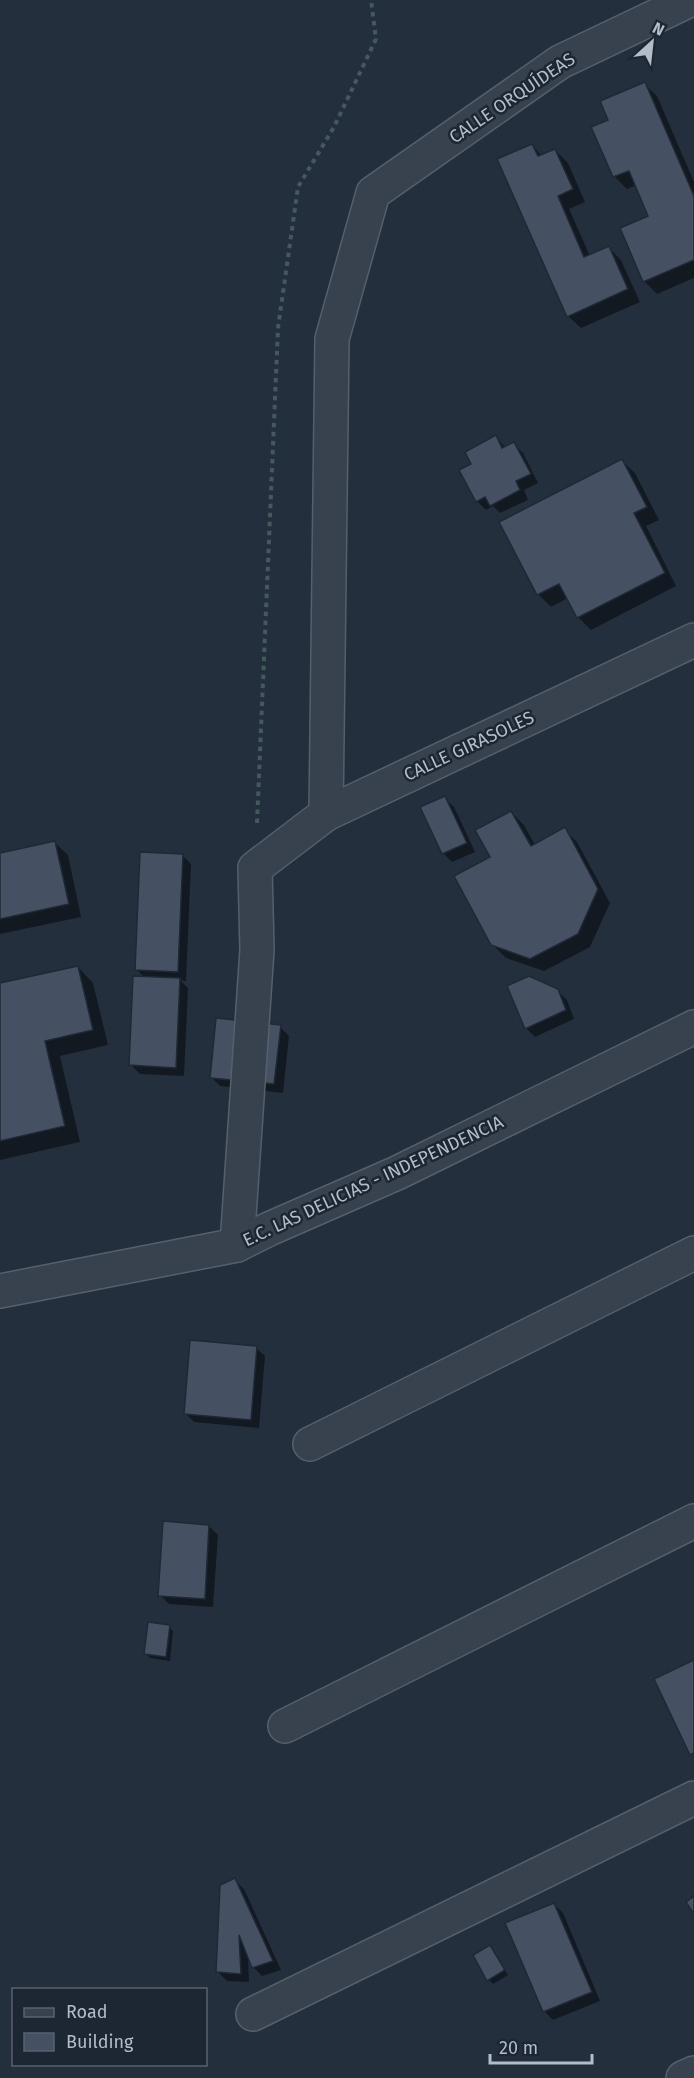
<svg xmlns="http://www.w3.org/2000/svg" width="694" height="2078" viewBox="0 0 694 2078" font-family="'Fira Sans',sans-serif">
  <rect width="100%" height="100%" fill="#242f3e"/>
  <g fill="#0007">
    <path d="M644,84L657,96L694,182V278L657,294L644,281L622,229L650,217L637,185L627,189L614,176L593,128L610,121Z"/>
    <path d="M532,145L542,156L555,150L568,163L585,202L569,209L590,256L609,248L621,260L640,302L581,328L568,316Z"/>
    <path d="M496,437L506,448L514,444L523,453L538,483L524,490L528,500L500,513L493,506L486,510L477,501L473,465Z"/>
    <path d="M622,461L635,473L659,520L646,526L676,586L591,630L578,617L568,598L551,607L538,594Z"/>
    <path d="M445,798L454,807L475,852L452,862L443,853Z"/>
    <path d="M511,812L524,825L535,845L564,829L577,842L610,903L590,947L544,971L506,958L492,944V858Z"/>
    <path d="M55,843L68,855L81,917L0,934V854Z"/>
    <path d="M182,855L191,864L186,981L180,980L188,988L184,1076L140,1074L131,1065L145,978L137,970Z"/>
    <path d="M78,967L93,983L108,1045L60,1056L80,1142L0,1160V985Z"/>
    <path d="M557,990L567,1000L574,1019L535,1037L526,1028Z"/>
    <path d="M280,1027L289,1036L283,1093L220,1086L211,1077Z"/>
    <path d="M256,1348L265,1356L259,1428L194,1422L185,1413Z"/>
    <path d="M209,1526L218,1535L213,1607L169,1604L160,1595Z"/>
    <path d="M169,1627L173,1631L170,1661L150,1658L146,1654Z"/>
    <path d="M235,1880L244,1889L281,1970L262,1976L253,1967L248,1955L249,1982L227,1981L218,1972Z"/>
    <path d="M554,1904L563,1913L600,2001L553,2020L544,2011Z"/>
    <path d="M490,1947L508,1975L493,1984L489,1980Z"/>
  </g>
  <g fill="#455162" stroke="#1f2835" stroke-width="1.5">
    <path d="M645,82L694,196V260L643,282L620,228L648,216L629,171L613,177L591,127L608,120L600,101Z"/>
    <path d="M532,144L538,156L555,149L573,189L558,196L584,257L609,246L628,289L567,317L497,159Z"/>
    <path d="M496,435L502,448L514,442L531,474L516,481L520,490L490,506L485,497L476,502L459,470L471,464L465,452Z"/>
    <path d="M622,459L647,507L634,513L665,573L577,618L559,584L537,595L499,522Z"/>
    <path d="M445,796L467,843L442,854L420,807Z"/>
    <path d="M511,811L531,846L565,827L598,889L578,934L530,959L491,945L454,876L490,857L475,830Z"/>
    <path d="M55,841L69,904L0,919V853Z"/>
    <path d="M140,852L183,854L178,972L135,970Z"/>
    <path d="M78,966L93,1030L45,1041L65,1126L0,1141V983Z"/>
    <path d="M133,976L180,978L176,1068L129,1065Z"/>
    <path d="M529,976L558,989L566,1010L525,1029L507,986Z"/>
    <path d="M216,1018L281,1025L274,1084L210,1078Z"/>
    <path d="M190,1340L257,1346L251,1420L184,1414Z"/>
    <path d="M163,1521L209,1525L205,1599L158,1596Z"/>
    <path d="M148,1622L170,1625L166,1657L144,1654Z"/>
    <path d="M694,1660V1753L690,1755L654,1679Z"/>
    <path d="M235,1878L273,1961L252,1968L239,1935L241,1974L216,1972L220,1885Z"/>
    <path d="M694,1896V1914L686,1902Z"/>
    <path d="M554,1903L592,1992L543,2012L505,1923Z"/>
    <path d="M490,1945L505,1970L487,1981L473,1955Z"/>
  </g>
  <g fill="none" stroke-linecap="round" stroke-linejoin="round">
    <defs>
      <g id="minor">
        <path d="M326,814L332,339L373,193L560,62L690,0"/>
        <path d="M237,1245L257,950L255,868L326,814L694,640"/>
        <path d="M310,1444L694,1253"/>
        <path d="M285,1726L694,1521"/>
        <path d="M253,2014L694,1798"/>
        <path d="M683,2078L694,2073"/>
      </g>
      <path id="tertiary" d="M0,1291L237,1245L269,1229L397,1173L694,1027"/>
    </defs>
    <use href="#minor" stroke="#565f6c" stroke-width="36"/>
    <use href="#tertiary" stroke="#565f6c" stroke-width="36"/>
    <path stroke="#44595c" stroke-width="4" stroke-dasharray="4.5 4.5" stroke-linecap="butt" d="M257,823L278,328L298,187L334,127L376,39L371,0"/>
    <use href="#minor" stroke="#38414e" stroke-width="33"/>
    <use href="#tertiary" stroke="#38414e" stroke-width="33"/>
  </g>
  <g text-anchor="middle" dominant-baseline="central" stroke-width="5" stroke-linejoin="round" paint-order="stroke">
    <g font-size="18" fill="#b4bcc9" stroke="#1d2633">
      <text transform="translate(512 98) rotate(-34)">CALLE ORQUÍDEAS</text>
      <text transform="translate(469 746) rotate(-25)">CALLE GIRASOLES</text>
      <text transform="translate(373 1181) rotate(-25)">E.C. LAS DELICIAS - INDEPENDENCIA</text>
    </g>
  </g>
  <rect x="12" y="1988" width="195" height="78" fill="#1d2633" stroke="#59626f" stroke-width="1.5"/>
  <rect x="24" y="2008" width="30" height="9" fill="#38414e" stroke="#59626f" stroke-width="1.5"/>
  <text x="66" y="2018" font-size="18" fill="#b4bcc9">Road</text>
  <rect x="24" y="2033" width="30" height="18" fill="#455162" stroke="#59626f" stroke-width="1.5"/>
  <text x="66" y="2048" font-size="18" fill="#b4bcc9">Building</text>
  <g transform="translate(652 42) rotate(27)" stroke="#1d2633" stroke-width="4.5" paint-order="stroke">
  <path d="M0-4.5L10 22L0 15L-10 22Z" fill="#b4bcc9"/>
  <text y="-9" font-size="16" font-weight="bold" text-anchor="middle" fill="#b4bcc9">N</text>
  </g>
  <path d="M490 2054v9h102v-9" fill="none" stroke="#b4bcc9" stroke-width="3"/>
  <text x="499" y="2054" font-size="18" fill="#b4bcc9" stroke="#1d2633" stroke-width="4.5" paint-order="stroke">20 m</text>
</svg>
